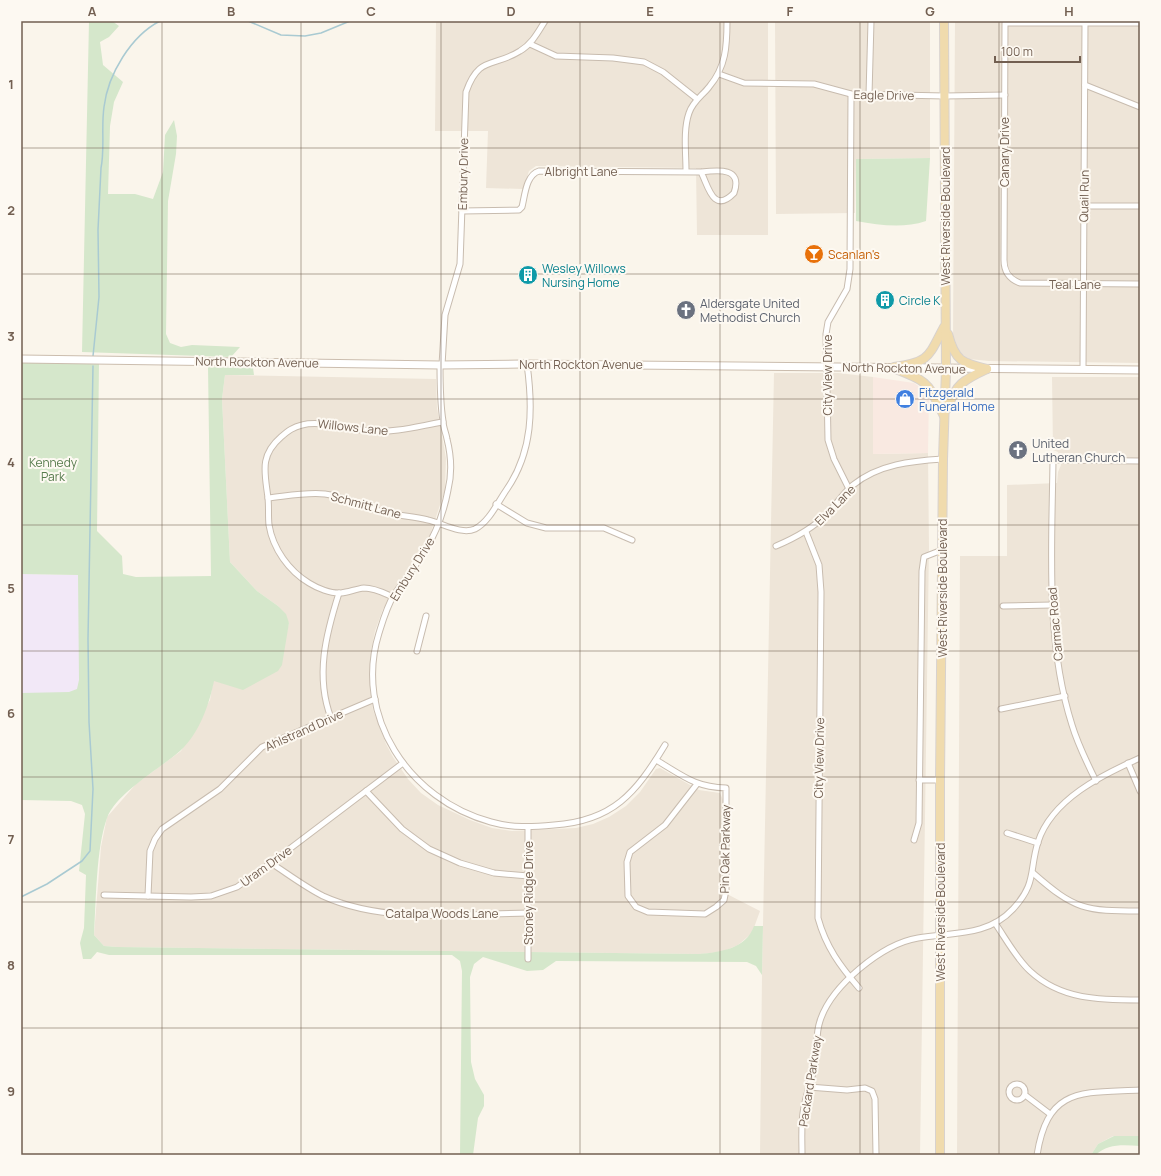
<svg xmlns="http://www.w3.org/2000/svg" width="1161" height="1176" viewBox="0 0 1161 1176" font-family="Manrope,sans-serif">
  <rect width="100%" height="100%" fill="#faf5eb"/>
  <g fill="#eee5d8">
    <path d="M436,21H768V235H697L696,168L536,166L529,171L523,189L486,188L488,131H435Z"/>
    <path d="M775,21H930V158L856,159L855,213L776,214Z"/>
    <path d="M955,21H1140V363L989,361L969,359L957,351L953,338Z"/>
    <path d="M774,373H838L873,377V454L928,453L929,547L920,1155H760L762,975Z"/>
    <path d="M225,375L436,379L437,408L446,458L445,490L430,535L383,609L375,631L371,651L370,688L373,710L386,744L393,757L408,779L421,793L438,805L470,820L492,828L512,831L576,828L593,824L609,817L626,806L640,792L656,769L660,768L699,790L720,793L723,800V892L760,911L752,933L738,945L722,952L699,954L118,947L104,946L94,935L101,847L107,817L136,784L181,751L210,700L213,681L285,641L289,623L278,606L257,591L230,562L222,399Z"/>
    <path d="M1052,377H1140V1136H1113L1098,1144L1091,1155H957L960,556H1007V485L1057,483L1058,472L1061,465L1058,452L1053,450Z"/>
  </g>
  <path fill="#f9e9e1" d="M873,377L914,383L929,394L928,453L873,454Z"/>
  <path fill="#f2e8f7" d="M21,574L84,575L80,799L21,798Z"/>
  <g fill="#d5e7cb">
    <path d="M89,21H112L119,26L109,37L100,42L103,65L123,82L114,102L110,126L108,194H135L153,199L163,172L165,135L174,120L177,136L176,154L168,201L166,334L170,343L181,347L192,345L240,347L231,357L82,352Z"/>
    <path d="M930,158L926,221C902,229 880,225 856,221V159Z"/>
    <path d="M21,362L99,364L97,531L122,556L123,574L136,577L211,576L208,367L253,368L254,375H225L222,399L230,562L257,591L278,606L286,614L289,623L282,665L278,671L243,690L214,681C209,705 199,734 180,751C161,768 116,793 107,818C96,848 96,902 94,935L104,946L118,947L699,954C720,952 746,949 754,926H763L762,975L756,966L747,962L556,961L543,970L527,971L483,957L474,964L470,977L471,1062L475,1079L484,1095V1106L478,1118L473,1155H460L462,971L460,961L452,955H109L97,952L91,959H83L80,943L84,928L86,875L79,871L85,814L82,805L71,801L21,800V693L69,692L77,689L79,680L78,575L21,574Z"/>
    <path d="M1114,1136H1140V1146C1125,1145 1107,1143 1096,1155H1091L1098,1144Z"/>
  </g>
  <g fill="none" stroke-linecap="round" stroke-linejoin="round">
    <g stroke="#a9cad2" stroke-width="1.5">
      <path d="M248,21L281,35L305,36L321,33L350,21"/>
      <path d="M93,356L99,297L98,230L101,168C105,149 101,127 104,107C108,74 131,36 160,21"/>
      <path d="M21,897L47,884L82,861L90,851L93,789L89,722L88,639L93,366"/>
    </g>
    <defs>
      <g id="street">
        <path d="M1140,23H1005L1004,260C1004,272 1009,279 1020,283L1140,284"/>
        <path d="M530,44L556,56L613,58L644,62L663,72L697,99"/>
        <path d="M719,74L744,83L814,84L851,94L945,96L1005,95"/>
        <path d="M1085,85L1140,107"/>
        <path d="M869,95L871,21"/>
        <path d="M686,171C686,153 683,130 689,113C693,101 702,96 709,87C726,67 727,46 727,21"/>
        <path d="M1085,206H1140"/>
        <path d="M462,211L519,210L522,207C525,195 526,175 539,171L701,172C718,170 743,167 734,193C713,215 708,185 701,172"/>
        <path d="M440,365C440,383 440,402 443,421C443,427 446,433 447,439C451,455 452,474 448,490C444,511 437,531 426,549C417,565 404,580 394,595C387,606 383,620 379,633C353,716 409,800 491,822C512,828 532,827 554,825C613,821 636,793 665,745"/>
        <path d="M442,365L445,315L460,264L466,92C479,55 493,68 520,51C532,44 538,32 545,21"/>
        <path d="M1083,369L1085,23"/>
        <path d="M849,489L834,459L828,440L826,334L828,322L847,289L850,269L851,94"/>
        <path d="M268,498C287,496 306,492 325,494C346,497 364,507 383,512C398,516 413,516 428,520C442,523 461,535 475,529C489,522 498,502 507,489C533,451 533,408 527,364"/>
        <path d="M496,504L527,523L546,528H604L632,540"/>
        <path d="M806,532L819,565L821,592L818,918C826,947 840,966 859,988"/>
        <path d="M776,546C795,538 812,529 827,514C836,505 843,493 853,485C879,464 912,461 943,459"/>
        <path d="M393,597C384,593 375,588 364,588C356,589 349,592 341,593C331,594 317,588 309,583C289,571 273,549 269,525C268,516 269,507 268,498C265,473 259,456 281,437C288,431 293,427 302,425C322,420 350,430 371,431C395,433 419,426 443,422"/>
        <path d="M1003,606L1052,605"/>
        <path d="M417,651L426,616"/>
        <path d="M1001,709L1065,696"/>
        <path d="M331,718C315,676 326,634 339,593"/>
        <path d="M656,760C682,775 694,787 726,788V890L724,900L716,907L705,914L648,912L636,907L628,896L627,862L630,852L665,825L697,784"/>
        <path d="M1128,763L1140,791"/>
        <path d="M919,780H940"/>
        <path d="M1096,781C1087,763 1078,745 1072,725C1045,640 1052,548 1053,460L1140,461"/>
        <path d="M366,791L402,829L429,849L460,863L494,873L528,876"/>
        <path d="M1007,833L1038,843"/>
        <path d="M914,840L919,823L922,571L924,557L942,550"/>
        <path d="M271,863C288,874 305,887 323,896C384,924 463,914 528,913"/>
        <path d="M1033,873C1075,910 1085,911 1140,911"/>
        <path d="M104,895L191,897L211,896L237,887L271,863L403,763"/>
        <path d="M148,896L150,851L155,839L162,829L220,789L262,747L375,699"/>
        <path d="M995,923C1006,939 1016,958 1030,971C1061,1000 1100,1000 1140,1000"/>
        <path d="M528,959V828"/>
        <circle cx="1017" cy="1092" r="8"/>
        <path d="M809,1087L847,1090L865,1088L872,1091L875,1099L876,1155"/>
        <path d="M1025,1095L1050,1114"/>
        <path d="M802,1155C802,1141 801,1127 803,1113C805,1097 811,1081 815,1066C818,1051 815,1035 820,1021C831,986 882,944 918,938C952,932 987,937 1013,909C1037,883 1029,871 1038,842C1052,799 1102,775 1140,758"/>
        <path d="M1037,1155C1048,1086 1082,1093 1140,1090"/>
      </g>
      <path id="secondary" d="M21,359L440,365L521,364L1140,370"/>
      <g id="primary">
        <path d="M948,334C955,361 962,363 987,369"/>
        <path d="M894,367C930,362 928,357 944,327"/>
        <path d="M893,368C930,382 927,382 944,416"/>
        <path d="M947,409C956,384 963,380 987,369"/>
        <path d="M940,1155V780L943,459L946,369L944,21"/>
      </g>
    </defs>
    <use href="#street" stroke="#c8bcaf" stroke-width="7"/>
    <use href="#secondary" stroke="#cbbdae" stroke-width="9"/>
    <use href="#primary" stroke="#d8d2ce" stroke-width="10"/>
    <use href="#street" stroke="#fff" stroke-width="5"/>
    <use href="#secondary" stroke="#fff" stroke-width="7"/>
    <use href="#primary" stroke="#f0dbad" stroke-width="8"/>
  </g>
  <path fill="none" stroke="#725f51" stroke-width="1" stroke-opacity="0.55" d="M162,21V1155M301,21V1155M441,21V1155M580,21V1155M720,21V1155M860,21V1155M999,21V1155M21,148H1140M21,274H1140M21,399H1140M21,525H1140M21,651H1140M21,777H1140M21,902H1140M21,1028H1140"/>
  <defs>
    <symbol id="bar-disc" viewBox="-11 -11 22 22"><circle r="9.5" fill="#e8710a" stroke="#fdf9f2"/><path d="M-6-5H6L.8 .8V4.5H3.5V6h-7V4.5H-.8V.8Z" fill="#fff"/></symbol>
    <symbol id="building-disc" viewBox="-11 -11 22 22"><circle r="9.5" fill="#0f9aa8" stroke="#fdf9f2"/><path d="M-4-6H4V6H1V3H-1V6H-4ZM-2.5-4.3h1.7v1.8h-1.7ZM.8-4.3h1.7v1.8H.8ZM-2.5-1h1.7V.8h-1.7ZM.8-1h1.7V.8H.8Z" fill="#fff"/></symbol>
    <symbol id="church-disc" viewBox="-11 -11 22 22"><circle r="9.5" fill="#6b7280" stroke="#fdf9f2"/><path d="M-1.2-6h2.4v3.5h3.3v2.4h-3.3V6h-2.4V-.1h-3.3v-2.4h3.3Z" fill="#fff"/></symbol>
    <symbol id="shop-disc" viewBox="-11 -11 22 22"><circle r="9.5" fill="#3f7fe0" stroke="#fdf9f2"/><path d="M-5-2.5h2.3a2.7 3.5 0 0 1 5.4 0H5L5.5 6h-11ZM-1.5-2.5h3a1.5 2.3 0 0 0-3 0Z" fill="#fff"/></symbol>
  </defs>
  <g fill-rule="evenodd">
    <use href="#bar-disc" x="803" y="243" width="22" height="22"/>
    <use href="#building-disc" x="517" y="264" width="22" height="22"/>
    <use href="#building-disc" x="874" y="289" width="22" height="22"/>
    <use href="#church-disc" x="675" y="299" width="22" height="22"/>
    <use href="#shop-disc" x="894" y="388" width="22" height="22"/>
    <use href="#church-disc" x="1007" y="439" width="22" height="22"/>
  </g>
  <g text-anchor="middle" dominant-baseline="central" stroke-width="4" stroke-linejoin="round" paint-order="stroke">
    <g font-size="12" fill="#725f51" stroke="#fdf9f2">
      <text transform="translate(884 95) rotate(1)">Eagle Drive</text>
      <text transform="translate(1004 152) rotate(-90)">Canary Drive</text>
      <text x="581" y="171">Albright Lane</text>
      <text transform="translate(463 174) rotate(-89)">Embury Drive</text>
      <text transform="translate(1084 196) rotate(-89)">Quail Run</text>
      <text transform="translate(945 216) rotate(-90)">West Riverside Boulevard</text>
      <text x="1075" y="284">Teal Lane</text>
      <text transform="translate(257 362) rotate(1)">North Rockton Avenue</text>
      <text x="581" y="364">North Rockton Avenue</text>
      <text transform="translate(904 368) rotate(1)">North Rockton Avenue</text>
      <text transform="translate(827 375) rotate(-90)">City View Drive</text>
      <text transform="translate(353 427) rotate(6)">Willows Lane</text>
      <text transform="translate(366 505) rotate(15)">Schmitt Lane</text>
      <text transform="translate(835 505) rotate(-45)">Elva Lane</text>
      <text transform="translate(412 569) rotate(-58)">Embury Drive</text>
      <text transform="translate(942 588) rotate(-90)">West Riverside Boulevard</text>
      <text transform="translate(1055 624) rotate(-95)">Carmac Road</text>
      <text transform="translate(304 730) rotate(-24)">Ahlstrand Drive</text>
      <text transform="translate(819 758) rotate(-89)">City View Drive</text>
      <text transform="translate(725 849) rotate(-89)">Pin Oak Parkway</text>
      <text transform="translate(266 866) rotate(-36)">Uram Drive</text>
      <text transform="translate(528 893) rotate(-90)">Stoney Ridge Drive</text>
      <text transform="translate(940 912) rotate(-90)">West Riverside Boulevard</text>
      <text x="442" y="913">Catalpa Woods Lane</text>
      <text transform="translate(810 1081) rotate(-81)">Packard Parkway</text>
    </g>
    <g font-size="12" fill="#c56008" stroke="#fdf9f2" text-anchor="start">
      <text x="828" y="254">Scanlan's</text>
    </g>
    <g font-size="12" fill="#0d838f" stroke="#fdf9f2" text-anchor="start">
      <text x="542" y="268">Wesley Willows<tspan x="542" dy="14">Nursing Home</tspan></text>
      <text x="899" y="300">Circle K</text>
    </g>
    <g font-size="12" fill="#5b616d" stroke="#fdf9f2" text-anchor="start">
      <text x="700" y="303">Aldersgate United<tspan x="700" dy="14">Methodist Church</tspan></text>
      <text x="1032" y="443">United<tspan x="1032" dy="14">Lutheran Church</tspan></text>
    </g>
    <g font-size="12" fill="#366cbe" stroke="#fdf9f2" text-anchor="start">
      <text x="919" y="392">Fitzgerald<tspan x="919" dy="14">Funeral Home</tspan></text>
    </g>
    <g font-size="12" fill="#587c4e" stroke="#fdf9f2">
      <text x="53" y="462">Kennedy<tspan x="53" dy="14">Park</tspan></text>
    </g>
  </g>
  <rect width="1161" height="1176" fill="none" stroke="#fdf9f2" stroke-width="44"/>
  <path d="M995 56v6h85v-6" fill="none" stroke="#725f51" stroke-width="2"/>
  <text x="1001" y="56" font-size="12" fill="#725f51" stroke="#fdf9f2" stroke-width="3" paint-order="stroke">100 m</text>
  <rect x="22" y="22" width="1117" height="1132" fill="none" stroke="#725f51" stroke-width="1.5"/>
  <g font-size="13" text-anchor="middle" font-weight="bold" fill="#725f51">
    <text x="92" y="16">A</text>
    <text x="231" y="16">B</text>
    <text x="371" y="16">C</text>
    <text x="511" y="16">D</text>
    <text x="650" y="16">E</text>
    <text x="790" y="16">F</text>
    <text x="930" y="16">G</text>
    <text x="1069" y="16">H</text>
    <text x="11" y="89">1</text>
    <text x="11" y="215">2</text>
    <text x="11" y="341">3</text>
    <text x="11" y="467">4</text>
    <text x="11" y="593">5</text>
    <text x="11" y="718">6</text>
    <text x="11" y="844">7</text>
    <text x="11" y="970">8</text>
    <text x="11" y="1096">9</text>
  </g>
</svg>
